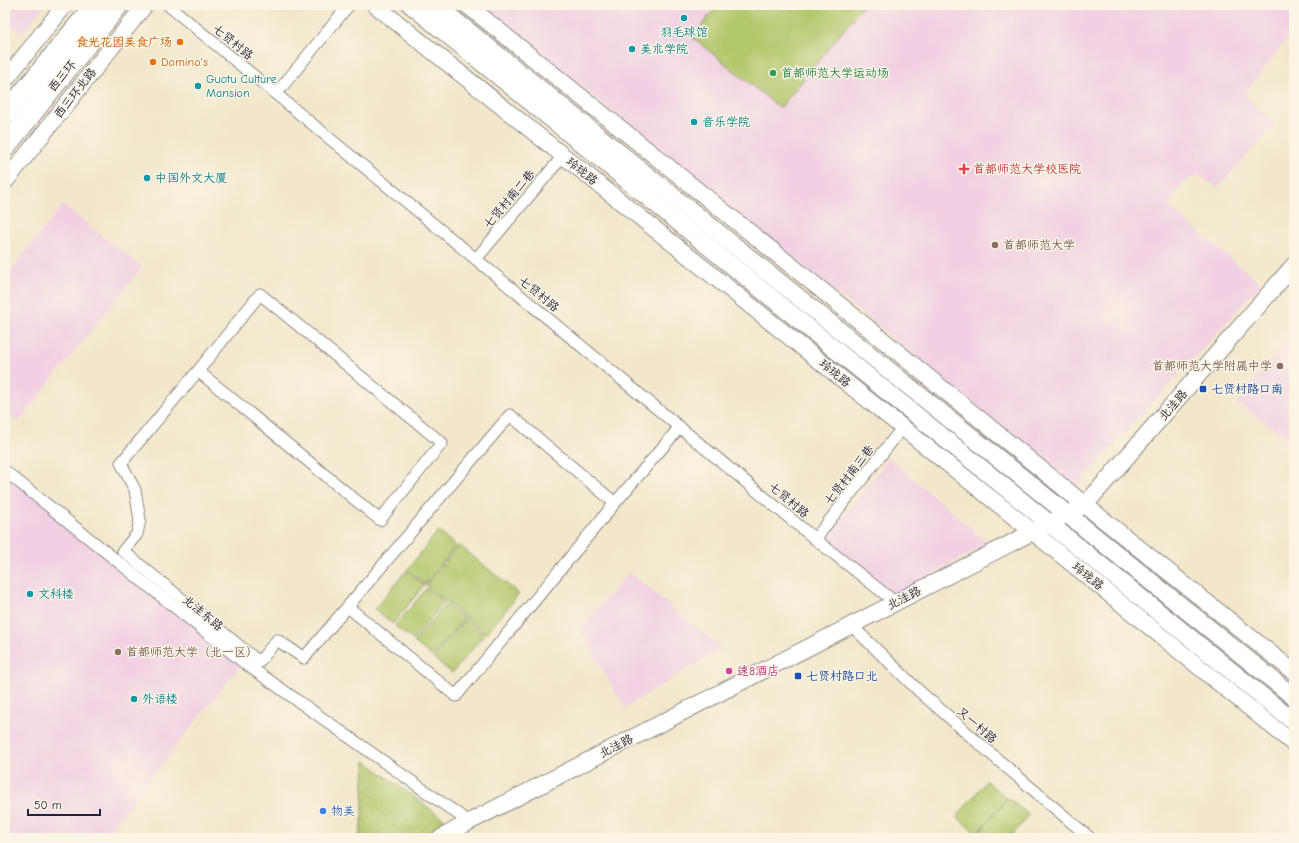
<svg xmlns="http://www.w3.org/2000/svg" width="1299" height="843" viewBox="0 0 1299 843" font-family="'Comic Neue','LXGW WenKai TC',sans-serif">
  <defs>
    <pattern id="park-dots" width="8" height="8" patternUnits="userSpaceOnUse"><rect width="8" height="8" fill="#b2c86d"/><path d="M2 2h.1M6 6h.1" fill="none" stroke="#99ac5f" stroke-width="1.8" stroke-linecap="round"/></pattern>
  </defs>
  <rect width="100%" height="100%" fill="#fcf5e5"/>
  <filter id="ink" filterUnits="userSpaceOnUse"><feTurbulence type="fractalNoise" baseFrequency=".025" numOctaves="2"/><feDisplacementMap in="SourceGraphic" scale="8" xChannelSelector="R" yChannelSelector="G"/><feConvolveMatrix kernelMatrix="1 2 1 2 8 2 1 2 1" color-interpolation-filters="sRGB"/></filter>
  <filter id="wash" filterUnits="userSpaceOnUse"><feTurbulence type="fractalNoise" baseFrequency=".012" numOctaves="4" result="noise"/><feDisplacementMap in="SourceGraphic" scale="16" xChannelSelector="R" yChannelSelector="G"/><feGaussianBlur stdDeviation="0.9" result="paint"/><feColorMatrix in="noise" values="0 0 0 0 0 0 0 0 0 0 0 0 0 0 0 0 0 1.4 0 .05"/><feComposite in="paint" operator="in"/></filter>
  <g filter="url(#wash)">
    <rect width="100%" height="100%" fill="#f2e7cb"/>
    <g fill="#f1d0e3">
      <path d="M5,5H45L21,34L5,21Z"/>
      <path d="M480,5H1294V30L1244,94L1275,124L1218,188L1198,174L1183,183L1167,206L1261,284L1076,487Z"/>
      <path d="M63,205L142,267L18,422L5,411V278Z"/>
      <path d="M1294,330V442L1237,403Z"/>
      <path d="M889,458L988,543L895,595L826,539Z"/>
      <path d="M5,471L243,662L103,838H5Z"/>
      <path d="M629,572L721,648L625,708L580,630Z"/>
    </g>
    <path fill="url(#park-dots)" stroke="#6a7554" d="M365,761L448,822L422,838H359L362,819Z"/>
    <g fill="#b2c86d" stroke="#6a7554">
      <path d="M718,5H864L780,108L692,37Z"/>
      <path d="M438,531L456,546L425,584L407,570Z"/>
      <path d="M459,545L519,594L486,634L426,585Z"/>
      <path d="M406,571L424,585L393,624L375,609Z"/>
      <path d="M427,588L444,602L413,640L395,626Z"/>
      <path d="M446,604L464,618L432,656L414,642Z"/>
      <path d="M465,619L484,635L452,673L433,658Z"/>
      <path d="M986,781L1007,798L977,834L957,817Z"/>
      <path d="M1008,798L1029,815L1010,838H982L978,834Z"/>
    </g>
  </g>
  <g filter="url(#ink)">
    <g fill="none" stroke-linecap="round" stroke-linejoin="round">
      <defs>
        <g id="street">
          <path d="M168,5L815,539L895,602"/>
          <path d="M276,94L349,5"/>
          <path d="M476,259L563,156"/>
          <path d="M198,371L380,520L442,443L260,294L198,371L121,463L135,490L140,520L137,534L123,551L259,662L277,640L304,658L510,415L615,503L456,696L348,607"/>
          <path d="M5,471L243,662L469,822"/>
          <path d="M615,503L680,427"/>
          <path d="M815,539L903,427"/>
          <path d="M851,625L919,691L990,753L1090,838"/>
        </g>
        <g id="secondary">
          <path d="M375,5L1033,532L1294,744"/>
          <path d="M467,5L819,288L1085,505L1294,672"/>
          <path d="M5,80L65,5"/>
          <path d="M5,182L145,5"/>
          <path d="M441,838L469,822L1085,505L1294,265"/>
        </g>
        <g id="primary">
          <path d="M411,5L1294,722"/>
          <path d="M436,5L1294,697"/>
        </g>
        <g id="highway">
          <path d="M5,115L95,5"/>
          <path d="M5,147L118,5"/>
        </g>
      </defs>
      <use href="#street" stroke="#8a8483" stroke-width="13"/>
      <use href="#secondary" stroke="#8a8483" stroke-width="18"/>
      <use href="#primary" stroke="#8a8483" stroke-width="19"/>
      <use href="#highway" stroke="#8a8483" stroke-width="22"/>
      <use href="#street" stroke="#fff" stroke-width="11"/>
      <use href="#secondary" stroke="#fff" stroke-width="16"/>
      <use href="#primary" stroke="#fff" stroke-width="17"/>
      <use href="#highway" stroke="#fff" stroke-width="20"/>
    </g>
  </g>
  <g fill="#0f9aa8" stroke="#fcf5e5" stroke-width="1.5">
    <circle cx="684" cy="18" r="4"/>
    <circle cx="632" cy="49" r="4"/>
    <circle cx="198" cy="86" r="4"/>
    <circle cx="694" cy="122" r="4"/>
    <circle cx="147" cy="178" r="4"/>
    <circle cx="30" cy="594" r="4"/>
    <circle cx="134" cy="699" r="4"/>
  </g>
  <g fill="#e8710a" stroke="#fcf5e5" stroke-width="1.5">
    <circle cx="180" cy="42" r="4"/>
    <circle cx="153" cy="62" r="4"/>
  </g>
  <circle fill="#2e9e5b" stroke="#fcf5e5" stroke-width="1.5" cx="773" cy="73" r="4"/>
  <path fill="#e0444e" stroke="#fcf5e5" stroke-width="1.5" d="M962 163h4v4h4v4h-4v4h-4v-4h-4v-4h4z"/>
  <g fill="#8d6e63" stroke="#fcf5e5" stroke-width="1.5">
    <circle cx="995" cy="245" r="4"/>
    <circle cx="1280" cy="366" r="4"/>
    <circle cx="118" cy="652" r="4"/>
  </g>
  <g fill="#1a4fb4" stroke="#fcf5e5" stroke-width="1.5">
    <rect x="1199" y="385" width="8" height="8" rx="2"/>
    <rect x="794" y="672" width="8" height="8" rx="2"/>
  </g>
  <circle fill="#d1479c" stroke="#fcf5e5" stroke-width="1.5" cx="729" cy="671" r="4"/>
  <circle fill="#3f7fe0" stroke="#fcf5e5" stroke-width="1.5" cx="323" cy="811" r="4"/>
  <g text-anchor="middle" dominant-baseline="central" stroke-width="3" stroke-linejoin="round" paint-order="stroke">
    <g font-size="12" fill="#0d838f" stroke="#fcf5e5" text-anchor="start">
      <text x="684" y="32" text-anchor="middle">羽毛球馆</text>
      <text x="640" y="49">美术学院</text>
      <text x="206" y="79">Guotu Culture<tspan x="206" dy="14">Mansion</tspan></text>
      <text x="702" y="122">音乐学院</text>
      <text x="155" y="178">中国外文大厦</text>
      <text x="38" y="594">文科楼</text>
      <text x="142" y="699">外语楼</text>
    </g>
    <g font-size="12" fill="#c56008" stroke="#fcf5e5" text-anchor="end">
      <text x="172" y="42">食光花园美食广场</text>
      <text x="161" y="62" text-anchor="start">Domino's</text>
    </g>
    <g font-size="12" fill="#22223b" stroke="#fcf5e5">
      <text transform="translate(233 42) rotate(39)">七贤村路</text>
      <text transform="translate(62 76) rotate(-51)">西三环</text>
      <text transform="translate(75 93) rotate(-52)">西三环北路</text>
      <text transform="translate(582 171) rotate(39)">玲珑路</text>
      <text transform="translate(509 199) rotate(-50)">七贤村南二巷</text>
      <text transform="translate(539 294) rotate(39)">七贤村路</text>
      <text transform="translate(835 373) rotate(39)">玲珑路</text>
      <text transform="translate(1173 405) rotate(-49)">北洼路</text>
      <text transform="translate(849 475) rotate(-52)">七贤村南三巷</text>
      <text transform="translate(789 500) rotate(40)">七贤村路</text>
      <text transform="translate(1088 576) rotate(39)">玲珑路</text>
      <text transform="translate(904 598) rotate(-27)">北洼路</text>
      <text transform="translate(203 613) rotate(39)">北洼东路</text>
      <text transform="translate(977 725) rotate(41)">又一村路</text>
      <text transform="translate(616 746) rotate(-27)">北洼路</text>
    </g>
    <g font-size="12" fill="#27864d" stroke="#fcf5e5" text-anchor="start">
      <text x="781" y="73">首都师范大学运动场</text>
    </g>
    <g font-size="12" fill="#be3a42" stroke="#fcf5e5" text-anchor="start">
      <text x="973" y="169">首都师范大学校医院</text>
    </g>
    <g font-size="12" fill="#785e54" stroke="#fcf5e5" text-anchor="start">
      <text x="1003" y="245">首都师范大学</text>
      <text x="1272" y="366" text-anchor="end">首都师范大学附属中学</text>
      <text x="126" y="652">首都师范大学（北一区）</text>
    </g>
    <g font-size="12" fill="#164399" stroke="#fcf5e5" text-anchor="start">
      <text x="1211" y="389">七贤村路口南</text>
      <text x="806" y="676">七贤村路口北</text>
    </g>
    <g font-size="12" fill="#b23c85" stroke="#fcf5e5" text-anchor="start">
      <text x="737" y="671">速8酒店</text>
    </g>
    <g font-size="12" fill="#366cbe" stroke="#fcf5e5" text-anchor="start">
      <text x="331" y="811">物美</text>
    </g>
  </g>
  <rect width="1299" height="843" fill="none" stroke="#fcf5e5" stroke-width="20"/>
  <path d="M28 809v6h72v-6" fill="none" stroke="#22223b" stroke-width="2"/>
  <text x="34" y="809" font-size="12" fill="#22223b" stroke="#fcf5e5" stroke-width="3" paint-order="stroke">50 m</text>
</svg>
